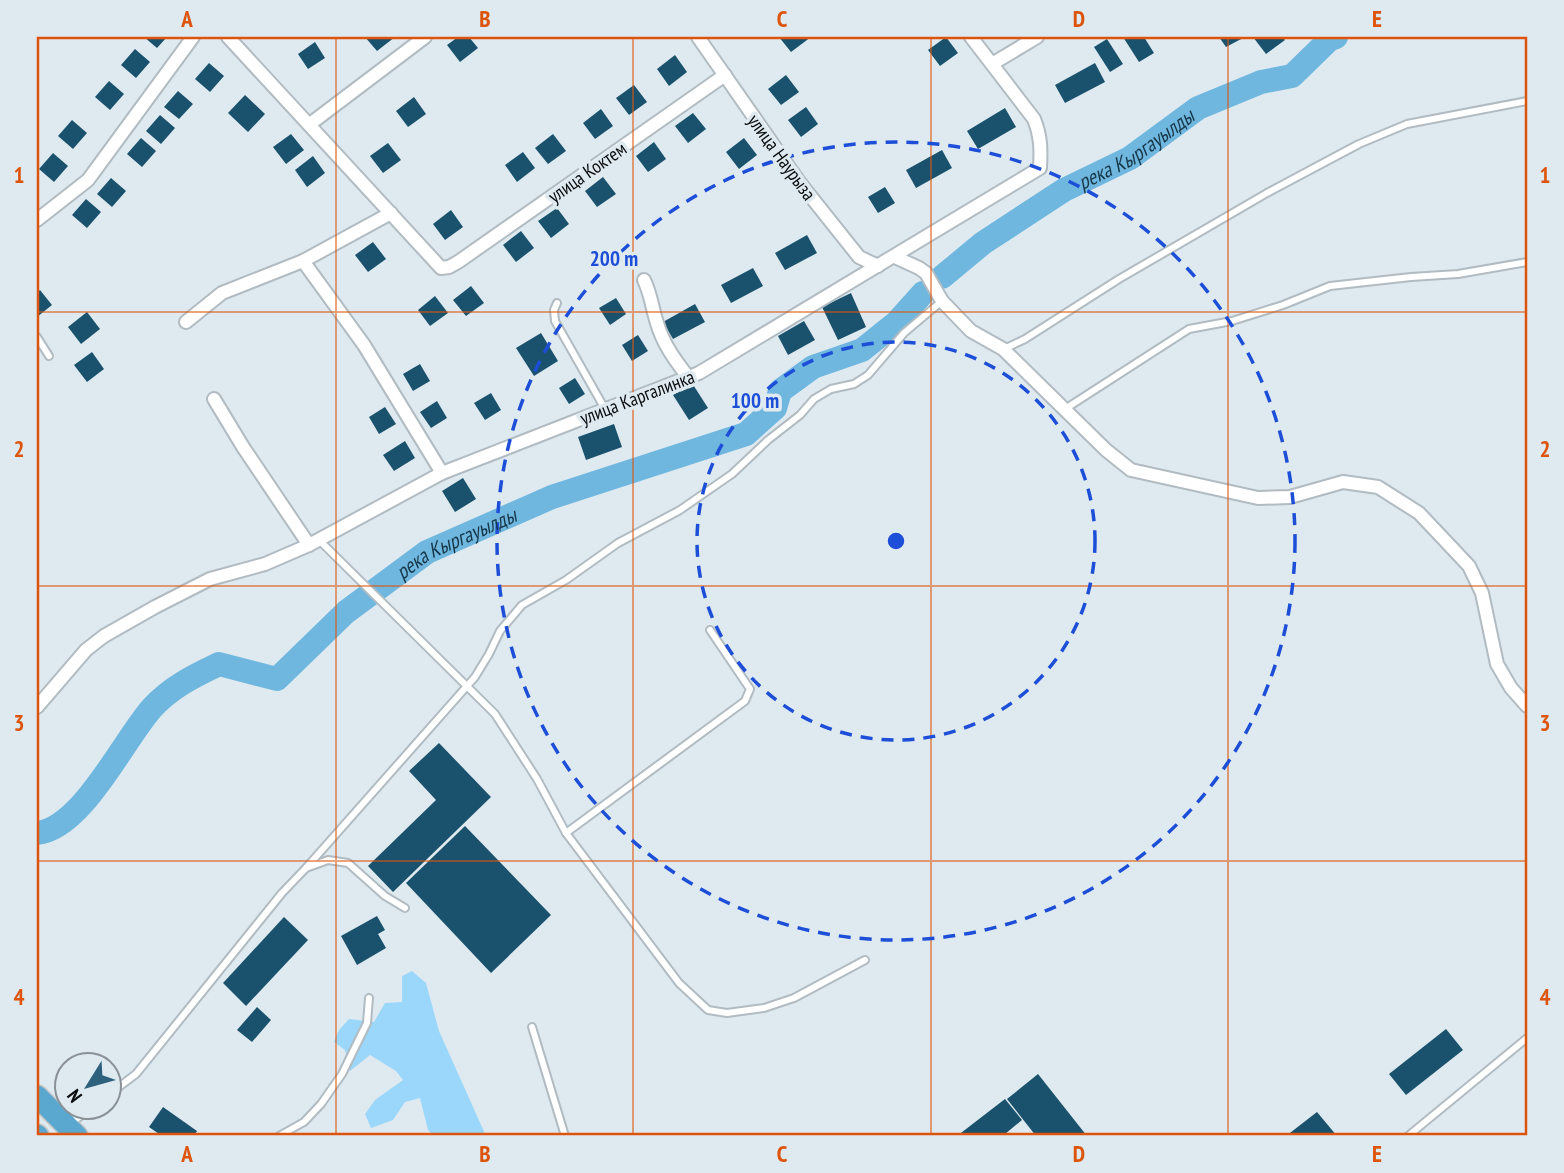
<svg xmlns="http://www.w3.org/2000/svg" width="1564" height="1173" viewBox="0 0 1564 1173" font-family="'PT Sans Narrow',sans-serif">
  <rect width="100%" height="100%" fill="#dfeaf0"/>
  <path fill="#9bd7fb" d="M412,971L426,983L439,1031L486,1136H434L428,1130L420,1098L405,1102L393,1120L371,1128L365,1114L375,1100L403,1080L396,1071L370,1055L350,1071L345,1050L334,1042L339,1030L349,1019L374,1022L385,1003L402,1002V976Z"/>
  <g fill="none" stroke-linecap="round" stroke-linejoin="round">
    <g stroke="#6fb7df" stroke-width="24">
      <path id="s1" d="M942,277L983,243L1064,190L1130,158L1198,108L1261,82L1292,76L1330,39L1336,37"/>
      <path id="s2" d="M37,833C82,829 124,739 152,708C171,687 194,676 219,664L277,679L346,612L427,552L552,497L746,434L775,408L780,391L813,367L862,350L897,322L923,293"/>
    </g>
  </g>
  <g fill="#1a526e">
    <path d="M144,37H167L157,48Z"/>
    <path d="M365,37H395L377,51Z"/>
    <path d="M458,37H469L478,48L460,62L447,45Z"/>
    <path d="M779,37H811L791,52Z"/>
    <path d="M946,37L958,53L940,66L928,50Z"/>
    <path d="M1123,37H1144L1154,53L1139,62Z"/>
    <path d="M1219,37H1245L1226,47Z"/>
    <path d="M1253,37H1282L1285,40L1266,54Z"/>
    <path d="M1107,39L1123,64L1110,72L1094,47Z"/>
    <path d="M315,42L325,58L308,69L298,54Z"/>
    <path d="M135,49L150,62L136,78L121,65Z"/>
    <path d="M675,55L687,72L669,86L657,69Z"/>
    <path d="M209,63L224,76L210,92L195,79Z"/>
    <path d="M1095,63L1105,82L1065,103L1055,85Z"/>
    <path d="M786,75L799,92L781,105L768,89Z"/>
    <path d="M109,81L124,94L110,110L95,97Z"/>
    <path d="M634,85L647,102L629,115L616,98Z"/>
    <path d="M178,91L193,104L179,119L164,107Z"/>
    <path d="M245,95L265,114L248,132L228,113Z"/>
    <path d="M414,97L426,114L408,127L396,111Z"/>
    <path d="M806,107L818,124L801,137L788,120Z"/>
    <path d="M1005,108L1016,127L978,149L967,131Z"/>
    <path d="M601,109L613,126L595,139L583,123Z"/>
    <path d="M693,113L706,129L688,143L675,126Z"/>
    <path d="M160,115L175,128L161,144L146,131Z"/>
    <path d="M72,120L87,133L73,149L58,136Z"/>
    <path d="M291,134L304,150L286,164L273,147Z"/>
    <path d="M553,134L566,151L548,164L535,148Z"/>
    <path d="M141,138L156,151L142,167L127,154Z"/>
    <path d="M744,138L757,155L739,169L726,152Z"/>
    <path d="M654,142L666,159L648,172L636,156Z"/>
    <path d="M388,143L401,160L383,173L370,156Z"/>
    <path d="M942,150L952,168L916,188L906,170Z"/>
    <path d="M523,152L535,168L517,182L505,165Z"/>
    <path d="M53,153L68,166L54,182L39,169Z"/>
    <path d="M313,156L325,173L307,187L295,170Z"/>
    <path d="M603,177L616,194L597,207L585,191Z"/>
    <path d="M111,178L126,191L112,207L97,194Z"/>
    <path d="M885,187L895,203L878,213L868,197Z"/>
    <path d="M86,199L101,212L87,228L72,215Z"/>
    <path d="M557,208L569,224L551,238L538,221Z"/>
    <path d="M451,210L463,227L445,240L433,224Z"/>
    <path d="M521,231L534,248L516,262L503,245Z"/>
    <path d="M807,235L817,253L785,270L775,253Z"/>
    <path d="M373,242L386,259L368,272L355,255Z"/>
    <path d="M753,268L763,286L731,303L721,285Z"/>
    <path d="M471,286L484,303L466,316L453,300Z"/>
    <path d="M40,290L52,305L37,317V293Z"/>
    <path d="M851,293L866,327L838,340L822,307Z"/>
    <path d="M435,296L448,313L430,326L418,310Z"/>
    <path d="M616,298L626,314L610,325L599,308Z"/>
    <path d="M695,304L705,322L673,339L663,322Z"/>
    <path d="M87,312L100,329L81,344L68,327Z"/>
    <path d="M804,321L815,340L788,355L778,336Z"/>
    <path d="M541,333L558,361L534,376L516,348Z"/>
    <path d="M638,335L648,351L632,361L622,345Z"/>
    <path d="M92,352L104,369L87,382L74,365Z"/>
    <path d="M420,364L430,381L413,391L403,374Z"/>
    <path d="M575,378L585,394L569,404L559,388Z"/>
    <path d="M692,383L708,408L689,420L673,395Z"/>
    <path d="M491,393L501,410L485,420L474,403Z"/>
    <path d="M437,401L447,418L431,428L420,412Z"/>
    <path d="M385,407L396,424L379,434L369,417Z"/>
    <path d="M614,424L622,447L586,460L578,437Z"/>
    <path d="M405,441L415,458L394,471L383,455Z"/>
    <path d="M463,478L476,499L455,512L442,491Z"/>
    <path d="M439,743L491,797L393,892L368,866L436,800L409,771Z"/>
    <path d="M465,826L551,915L491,973L406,883Z"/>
    <path d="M377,916L385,930L378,934L386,948L357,965L341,936Z"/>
    <path d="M284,917L308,940L246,1006L223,983Z"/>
    <path d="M257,1007L271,1020L252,1042L237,1030Z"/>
    <path d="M1446,1029L1463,1050L1406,1095L1389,1074Z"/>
    <path d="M1038,1074L1087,1136H1036L1007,1099Z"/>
    <path d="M1005,1099L1022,1120L1005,1134L1006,1136H957Z"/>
    <path d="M163,1107L197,1131L194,1136H162L149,1127Z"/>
    <path d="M1317,1112L1337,1136H1286Z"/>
  </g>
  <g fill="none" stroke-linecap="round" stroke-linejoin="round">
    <defs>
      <g id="service">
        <path d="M557,303L554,310L555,321L605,409"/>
        <path d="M37,337L49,356"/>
        <path d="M1004,349L1025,339L1119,279L1267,193L1359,144L1407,124L1527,101"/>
        <path d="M1065,409L1189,329L1232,321L1283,305L1330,286L1411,277L1458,274L1527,262"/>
        <path d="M319,540L495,714L537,779L566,833L679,983L708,1010L727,1013L764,1008L794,998L865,960"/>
        <path d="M566,833L745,701L750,689L710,630"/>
        <path d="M306,868L475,677L489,654L500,631L522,605L566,580L618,543L680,510L732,474L768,440L800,415L814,399L831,389L854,384L868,375L904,333L942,301"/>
        <path d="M532,1027L565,1136"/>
        <path d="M108,1095L136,1074L282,893L306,868L328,860L348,863L385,896L405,908"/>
        <path d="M71,1123L94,1106"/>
        <path d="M279,1136L304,1122L321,1104L342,1074L367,1023L369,998"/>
        <path d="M1408,1136L1527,1038"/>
      </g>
      <g id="minor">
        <path d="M228,37L441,268L449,267L458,262L725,75"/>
        <path d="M698,37L800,183L859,257L878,266"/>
        <path d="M992,64L1037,37"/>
        <path d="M310,124L425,37"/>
        <path d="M37,220L88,180L193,37"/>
        <path d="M895,257L919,268L926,273L942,301L971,331L1003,349L1106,450L1131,470L1258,498L1290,497L1343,482L1378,487L1419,513L1469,566L1482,593L1497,664L1511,688L1527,706"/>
        <path d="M303,261L364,345L442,473L699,373L1040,168C1041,150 1041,136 1034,119L971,37"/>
        <path d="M644,280C651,294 652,308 657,323C663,344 675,360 688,377"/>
        <path d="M186,322L222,293L303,261L391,213"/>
        <path d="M214,399L243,447L309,545"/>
        <path d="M37,707L86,650L104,636L155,607L210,579L265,564L309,545L442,473"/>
      </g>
      <g id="trunk">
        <path d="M37,1096L77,1136"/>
        <path d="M37,1135L38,1136"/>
      </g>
    </defs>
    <use href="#service" stroke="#b1bbc2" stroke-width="10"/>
    <use href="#minor" stroke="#b1bbc2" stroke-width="16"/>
    <use href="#trunk" stroke="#c4c5c5" stroke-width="24"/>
    <use href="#service" stroke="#fff" stroke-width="6"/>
    <use href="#minor" stroke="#fff" stroke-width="12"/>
    <use href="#trunk" stroke="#5aa8d0" stroke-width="21"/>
  </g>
  <path fill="none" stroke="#dd550c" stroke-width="2" stroke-opacity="0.55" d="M336,37V1136M633,37V1136M931,37V1136M1228,37V1136M37,312H1527M37,586H1527M37,861H1527"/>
  <g fill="none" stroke="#1d4ed8" stroke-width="3.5" stroke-dasharray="12 9">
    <circle cx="896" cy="541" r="199"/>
    <circle cx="896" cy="541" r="399"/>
  </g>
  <g text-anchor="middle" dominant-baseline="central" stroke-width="7" stroke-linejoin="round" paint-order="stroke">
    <g font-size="19" fill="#090c0e" stroke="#dfeaf0">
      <text transform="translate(782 157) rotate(54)">улица Наурыза</text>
      <text transform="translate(587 172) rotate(-35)">улица Коктем</text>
      <text transform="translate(637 397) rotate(-21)">улица Каргалинка</text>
    </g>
    <g font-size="21" font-style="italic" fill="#173749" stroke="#dfeaf0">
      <text stroke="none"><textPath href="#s1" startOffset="233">река Кыргауылды</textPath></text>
      <text stroke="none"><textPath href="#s2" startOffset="541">река Кыргауылды</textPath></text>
    </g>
  </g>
  <circle cx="896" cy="541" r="10" fill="#1d4ed8" stroke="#dfeaf0" stroke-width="3.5"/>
  <g font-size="21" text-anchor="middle" font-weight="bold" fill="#1d4ed8" stroke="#dfeaf0" stroke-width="7" stroke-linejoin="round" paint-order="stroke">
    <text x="614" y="266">200 m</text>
    <text x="755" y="408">100 m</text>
  </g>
  <rect width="1564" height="1173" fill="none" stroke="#dfeaf0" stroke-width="77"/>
  <g transform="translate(88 1086) rotate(233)"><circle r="33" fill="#dfeaf0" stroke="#899196" stroke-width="2"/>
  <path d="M0-5L12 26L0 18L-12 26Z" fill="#2d617d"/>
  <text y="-10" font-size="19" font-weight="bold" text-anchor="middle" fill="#090c0e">N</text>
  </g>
  <rect x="38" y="38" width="1488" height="1096" fill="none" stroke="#dd550c" stroke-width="2.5"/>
  <g font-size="23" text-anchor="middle" font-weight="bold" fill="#dd550c">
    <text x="187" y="27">A</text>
    <text x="485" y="27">B</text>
    <text x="782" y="27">C</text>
    <text x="1079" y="27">D</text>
    <text x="1377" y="27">E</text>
    <text x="19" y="183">1</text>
    <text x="1545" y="183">1</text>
    <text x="19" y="457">2</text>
    <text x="1545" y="457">2</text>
    <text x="19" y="731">3</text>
    <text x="1545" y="731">3</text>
    <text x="19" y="1005">4</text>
    <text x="1545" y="1005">4</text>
    <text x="187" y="1162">A</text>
    <text x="485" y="1162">B</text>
    <text x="782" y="1162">C</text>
    <text x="1079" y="1162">D</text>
    <text x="1377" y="1162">E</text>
  </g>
</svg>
